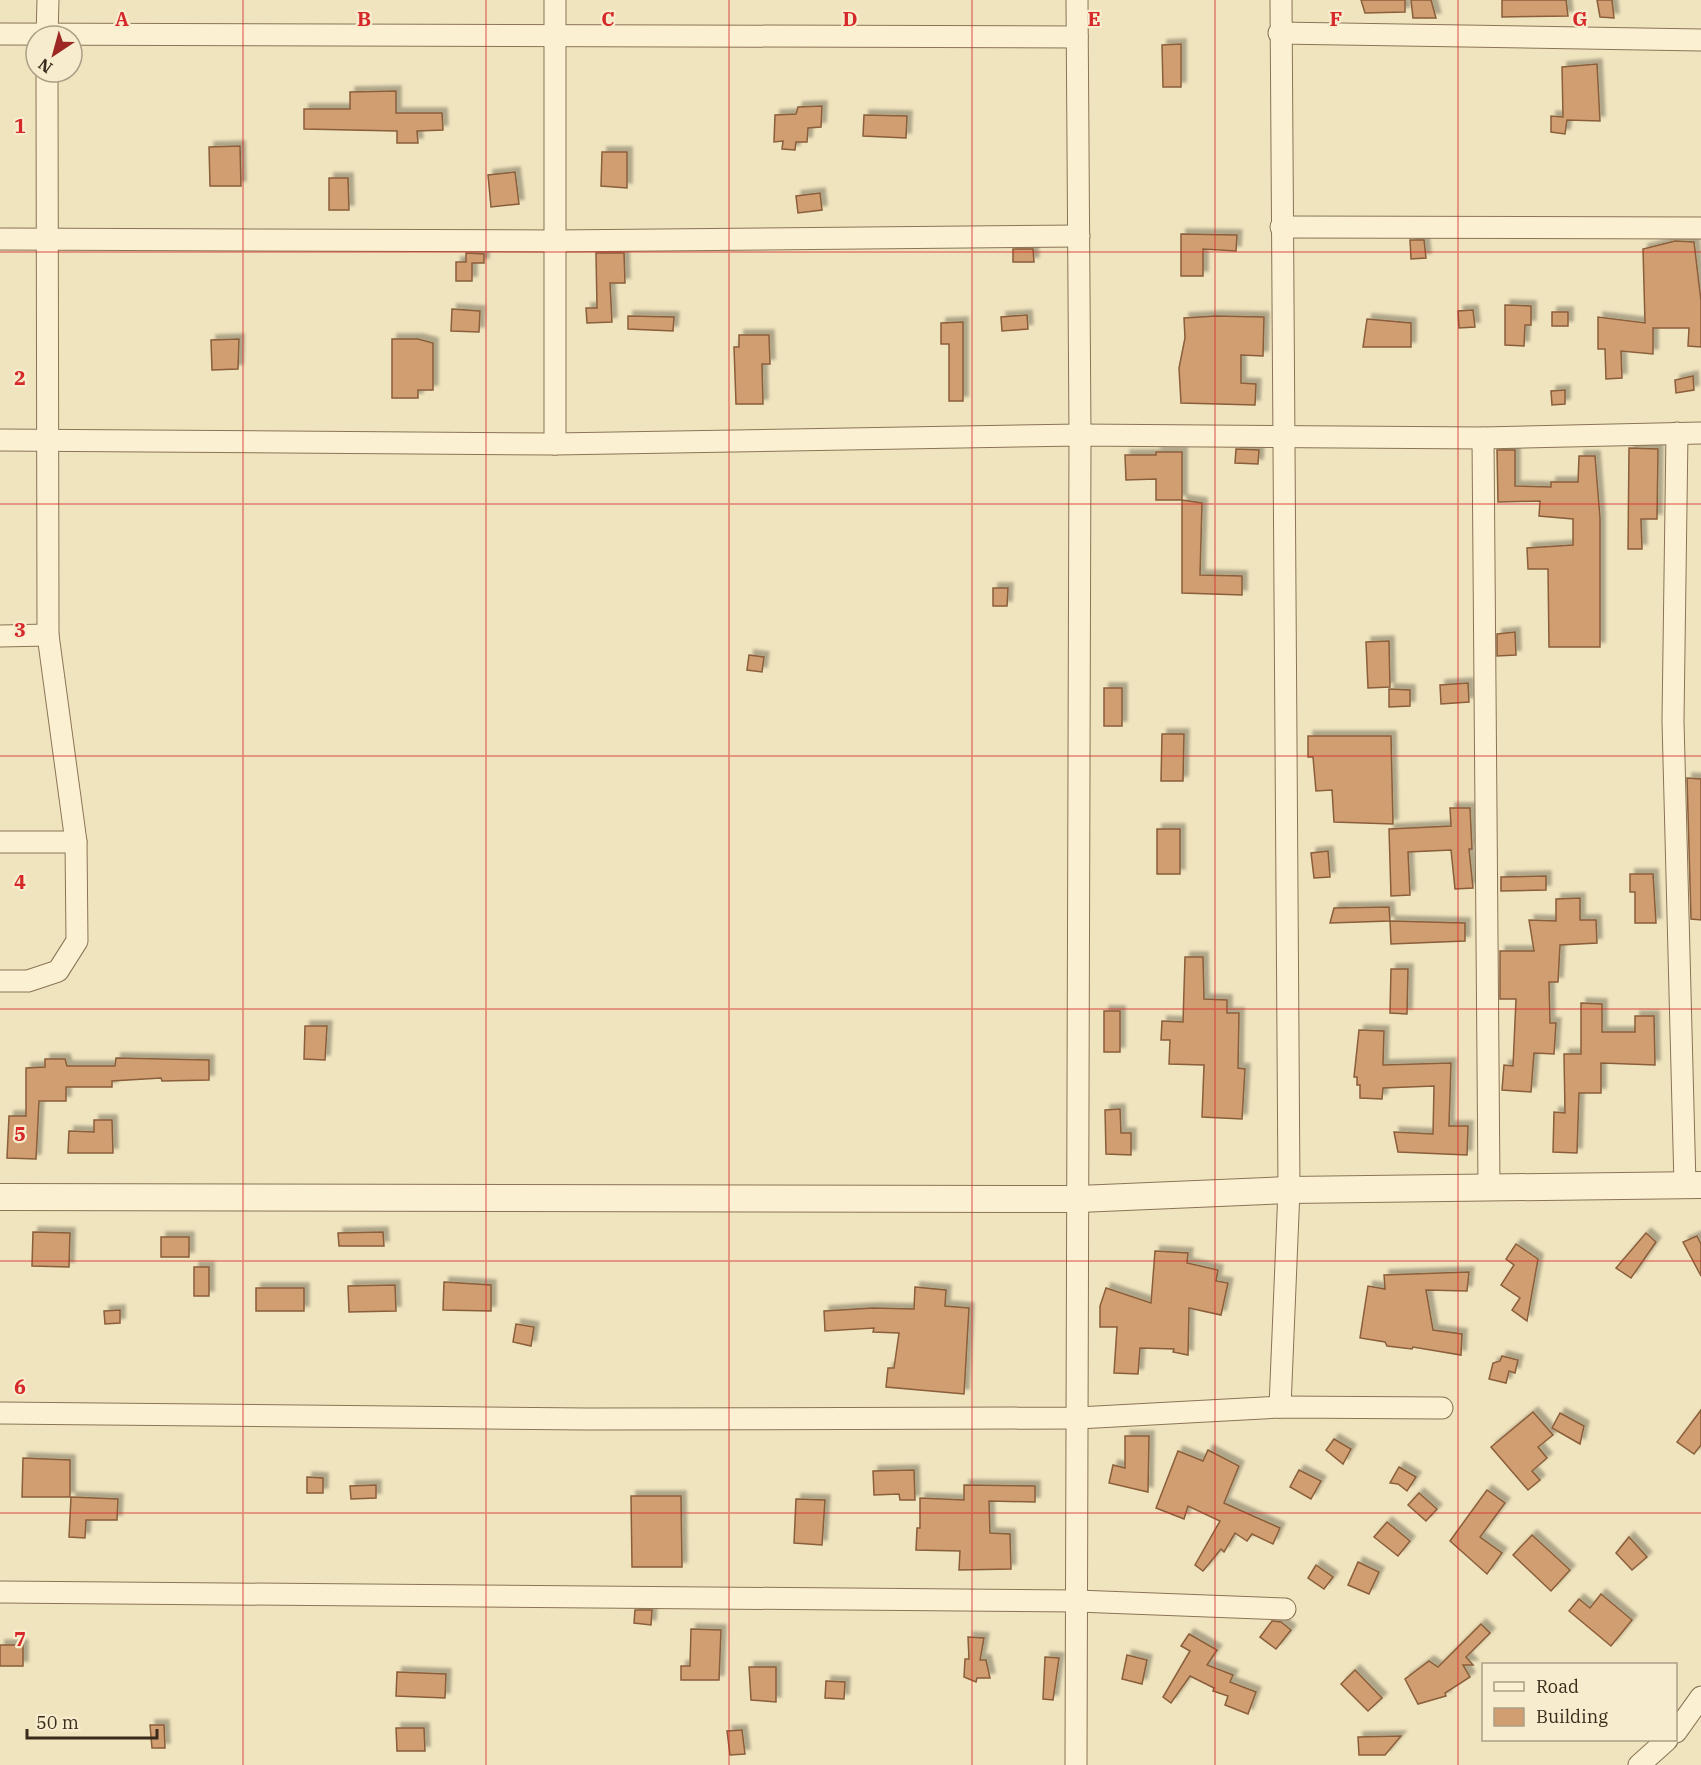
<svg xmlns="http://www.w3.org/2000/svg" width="1701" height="1765" viewBox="0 0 1701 1765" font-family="'IBM Plex Serif',serif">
  <defs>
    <filter id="shadow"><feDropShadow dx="5" dy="-5" stdDeviation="1.5" flood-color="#0004"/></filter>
  </defs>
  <rect width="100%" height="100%" fill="#f0e4be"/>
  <g fill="#d19e72" stroke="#8a5e3a" stroke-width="1.5" filter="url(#shadow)">
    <path d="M1361,0H1405V12L1365,13Z"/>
    <path d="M1411,0H1431L1436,18H1413Z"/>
    <path d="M1502,0H1566L1568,16L1502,17Z"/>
    <path d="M1597,0H1612L1614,18L1600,17Z"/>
    <path d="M1181,44V87H1163L1162,45Z"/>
    <path d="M1597,64L1600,121L1567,120L1565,134L1551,132V116L1563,117L1562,67Z"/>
    <path d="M396,91V113H442L443,130L417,131L418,143H397V131L304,129V109H350V92Z"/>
    <path d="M822,106L821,127L808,128L807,142H796L795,150L782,149L783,141L774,142L775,115L796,114L798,107Z"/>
    <path d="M864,115L907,116L906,138L863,136Z"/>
    <path d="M240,146L241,186H210L209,147Z"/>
    <path d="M602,152H627V188L601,186Z"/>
    <path d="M515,172L519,204L491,207L488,175Z"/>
    <path d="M329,178H348L349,210H329Z"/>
    <path d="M820,193L822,210L798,213L796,196Z"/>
    <path d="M1181,234L1237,235L1236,251L1203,249V276H1181Z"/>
    <path d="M1410,240H1424L1426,258L1411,259Z"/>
    <path d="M1675,241L1694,242L1701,301V347L1688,346L1689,328H1653V354L1621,351L1622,378L1606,379L1605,349H1598V317L1645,323L1643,249Z"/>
    <path d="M1013,249H1033L1034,262H1013Z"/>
    <path d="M466,253L484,254V263H472V281H456V262H466Z"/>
    <path d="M596,253H624L625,283H610L612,322L587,323L586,308H597Z"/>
    <path d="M1505,305L1531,306V325H1525L1524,346L1505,345Z"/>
    <path d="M452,309L480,311L479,332L451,331Z"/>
    <path d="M1473,310L1475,327L1459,328L1458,311Z"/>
    <rect x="1552" y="312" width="16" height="14"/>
    <path d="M1027,315L1028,329L1002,331L1001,317Z"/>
    <path d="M628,316L674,317L673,331L628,329Z"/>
    <path d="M1216,316L1264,317L1263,356L1241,355V383L1256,384L1255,405L1181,403L1179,368L1185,338L1184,318Z"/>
    <path d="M1367,319L1411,323V347H1363Z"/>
    <path d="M963,322V401H949V344H941V323Z"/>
    <path d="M739,335H769L770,364H762L763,404H736L734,347H739Z"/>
    <path d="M239,339L238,369L212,370L211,340Z"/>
    <path d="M392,339H418L433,343V390H418V398H392Z"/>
    <path d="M1693,376L1694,390L1676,393L1675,380Z"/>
    <path d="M1565,390V404L1552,405L1551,391Z"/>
    <path d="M1629,448L1658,449L1657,519H1641L1642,549H1628Z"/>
    <path d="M1236,449L1259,450L1258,464L1235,463Z"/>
    <path d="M1497,450H1515V486L1551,487V482H1578L1579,456H1595L1600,518V647H1549L1548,569H1528L1527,548L1573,545V519L1539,516L1540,501L1498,502Z"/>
    <path d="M1156,452H1182V500H1156V479L1126,480L1125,455H1156Z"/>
    <path d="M1182,500L1202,503L1200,575L1242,576V595L1182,593Z"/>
    <path d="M993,588H1008L1007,606H993Z"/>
    <path d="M1515,632L1516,655L1497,656V634Z"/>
    <path d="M1389,641L1390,687L1368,688L1366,642Z"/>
    <path d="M749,655L764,657L762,672L747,670Z"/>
    <path d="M1468,683L1469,702L1441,704L1440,685Z"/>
    <rect x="1104" y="688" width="18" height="38"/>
    <path d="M1389,689L1410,690V706L1389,707Z"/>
    <path d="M1162,734H1184L1183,781H1161Z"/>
    <path d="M1308,736H1391L1393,824L1334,822L1332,790L1316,791L1313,757H1308Z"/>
    <path d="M1687,778L1701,779V920L1691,919Z"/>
    <path d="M1450,808H1470L1472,849H1469L1473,888L1455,889L1451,850L1408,852L1410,895L1391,896L1389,829L1451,826Z"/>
    <rect x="1157" y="829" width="23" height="45"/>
    <path d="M1328,851L1330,877L1314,878L1311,853Z"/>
    <path d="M1630,874H1653L1656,923H1635V892H1630Z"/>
    <path d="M1546,876V890L1501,891V877Z"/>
    <path d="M1580,898V920H1596L1597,943L1560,945L1558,982H1549L1550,1023H1556L1554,1054L1534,1053L1531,1092L1502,1090L1504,1065L1513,1066L1516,999H1500V951H1534L1529,920L1556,921V899Z"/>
    <path d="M1389,907L1390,921L1330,923L1334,908Z"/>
    <path d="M1390,921L1465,923V941L1391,944Z"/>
    <path d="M1185,957H1203L1204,999L1227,1000V1013H1239L1238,1068L1245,1069L1242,1119L1202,1117L1204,1065L1169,1064L1170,1040H1161L1162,1021L1183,1022Z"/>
    <path d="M1391,969H1408L1407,1014L1390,1013Z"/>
    <path d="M1581,1003L1602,1004V1032H1635V1016H1654L1655,1065L1601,1063V1093H1579L1577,1153L1553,1152L1554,1112L1565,1113L1564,1054H1581Z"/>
    <rect x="1104" y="1011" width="16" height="41"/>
    <path d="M305,1026H327L325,1060L304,1059Z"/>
    <path d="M1359,1030L1384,1031L1383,1065L1451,1063L1449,1126H1468L1467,1155L1398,1152L1394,1132L1433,1134L1434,1086L1383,1088L1382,1099L1360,1098V1085H1357V1077H1354Z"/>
    <path d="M116,1058L209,1060V1080L162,1081L161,1078L112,1081V1087H66V1101H39L36,1159L7,1158L9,1116H26V1068L45,1067V1059H65L67,1066H115Z"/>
    <path d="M1120,1109L1121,1133H1131V1155L1106,1154L1105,1110Z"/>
    <path d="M94,1120H112L113,1153H68L69,1131L94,1132Z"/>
    <path d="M33,1232L70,1233L69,1267L32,1266Z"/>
    <path d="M383,1232L384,1246H339L338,1233Z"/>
    <path d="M1646,1233L1656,1242L1631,1278L1616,1268Z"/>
    <path d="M1697,1236L1701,1244V1276L1683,1242Z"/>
    <rect x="161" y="1237" width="28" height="20"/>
    <path d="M1516,1244L1538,1259L1527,1321L1512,1310L1520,1298L1501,1285L1514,1265L1506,1259Z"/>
    <path d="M1155,1251L1188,1253L1187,1263L1218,1270L1216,1281L1228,1283L1221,1315L1189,1308L1188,1355L1173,1352L1174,1349L1140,1348L1138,1374L1114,1373L1117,1327H1100V1306L1106,1288L1151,1303Z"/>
    <rect x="194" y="1267" width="15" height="29"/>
    <path d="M1469,1272L1467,1291L1426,1290L1433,1330L1462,1334L1461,1355L1413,1347L1412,1349L1387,1346L1385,1342L1360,1338L1368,1286L1385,1289L1384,1275Z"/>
    <path d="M444,1282L491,1285V1311L443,1310Z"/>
    <path d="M395,1285L396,1311L349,1312L348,1286Z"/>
    <path d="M915,1287L946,1290L945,1306L969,1308L964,1394L886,1387L888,1368H894L899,1333L873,1332L874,1328L825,1331L824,1311L873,1308L914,1309Z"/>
    <rect x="256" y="1288" width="48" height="23"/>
    <path d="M120,1310V1323L105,1324L104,1311Z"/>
    <path d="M516,1324L534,1327L531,1346L513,1342Z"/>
    <path d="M1502,1356L1518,1360L1515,1373L1509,1371L1506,1383L1489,1379L1493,1363L1500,1361Z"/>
    <path d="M1701,1410V1445L1694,1454L1677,1442Z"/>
    <path d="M1533,1412L1553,1435L1538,1447L1547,1458L1532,1471L1540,1480L1528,1490L1491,1447Z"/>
    <path d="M1560,1413L1584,1426L1580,1444L1552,1428Z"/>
    <path d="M1125,1436H1149L1148,1492L1109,1483L1113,1465L1125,1468Z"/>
    <path d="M1334,1439L1351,1449L1343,1464L1326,1450Z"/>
    <path d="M1208,1450L1239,1466L1224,1503L1280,1528L1273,1544L1252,1534L1247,1541L1235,1533L1224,1552L1221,1549L1203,1571L1195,1565L1220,1521L1188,1506L1184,1519L1156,1508L1178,1451L1203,1461Z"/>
    <path d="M23,1458L70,1460V1497H22Z"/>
    <path d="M1399,1467L1416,1477L1407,1491L1398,1484L1390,1483Z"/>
    <path d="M914,1470L915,1500H900L899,1494L874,1495L873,1471Z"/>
    <path d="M1299,1470L1321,1481L1311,1499L1290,1487Z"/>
    <path d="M307,1477L323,1478V1493H307Z"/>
    <path d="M376,1485V1498L351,1499L350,1486Z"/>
    <path d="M964,1485L1035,1486V1502L989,1501L990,1533L1010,1534L1011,1569L959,1570L960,1551L916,1550L917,1528H920V1498L964,1500Z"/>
    <path d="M1487,1490L1505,1503L1480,1537L1502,1553L1487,1574L1450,1541Z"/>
    <path d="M1419,1493L1437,1509L1426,1521L1408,1505Z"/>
    <path d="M631,1496H681L682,1567H632Z"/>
    <path d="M71,1497L118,1499L117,1520H86L85,1538L69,1537Z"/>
    <path d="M796,1499L825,1500L822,1545L794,1543Z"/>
    <path d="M1387,1522L1410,1541L1398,1556L1374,1537Z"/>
    <path d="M1532,1535L1570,1570L1551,1591L1513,1555Z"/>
    <path d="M1629,1537L1647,1557L1632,1570L1616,1553Z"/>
    <path d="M1358,1562L1379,1572L1369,1594L1348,1585Z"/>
    <path d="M1316,1565L1333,1577L1324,1589L1308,1578Z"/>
    <path d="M1601,1594L1632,1620L1611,1646L1569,1611L1579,1599L1590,1608Z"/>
    <path d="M635,1610H652L651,1625L634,1623Z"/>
    <path d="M1272,1621L1281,1622L1291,1630L1276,1649L1260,1637Z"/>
    <path d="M1481,1624L1490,1633L1466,1657L1473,1665H1463L1470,1677L1445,1693L1446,1696L1418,1704L1405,1679L1429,1661L1438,1667Z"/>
    <path d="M691,1629L721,1630L719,1680H681V1666H690Z"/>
    <path d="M1189,1634L1217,1650L1207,1665L1233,1675L1230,1682L1256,1692L1248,1714L1225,1705L1228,1696L1213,1691L1214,1688L1190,1676L1171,1703L1163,1697L1190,1651L1181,1646Z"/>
    <path d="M968,1637L984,1638L980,1660H986L990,1678H977L976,1682L964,1677L965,1659H969Z"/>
    <rect x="0" y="1645" width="23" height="21"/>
    <path d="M1127,1655L1147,1660L1142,1684L1122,1679Z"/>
    <path d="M1045,1657L1059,1658L1053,1700L1043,1699Z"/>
    <path d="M749,1667H776V1702L751,1700Z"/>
    <path d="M1355,1670L1382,1698L1368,1711L1341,1684Z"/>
    <path d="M397,1672L446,1674L445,1698L396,1696Z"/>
    <path d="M826,1681L845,1682L844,1699L825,1698Z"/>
    <path d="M150,1725H164L165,1748H152Z"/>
    <path d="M396,1728H424L425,1751H397Z"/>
    <path d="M742,1730L745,1754L730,1755L727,1731Z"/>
    <path d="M1401,1736L1385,1755H1359L1358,1737Z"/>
  </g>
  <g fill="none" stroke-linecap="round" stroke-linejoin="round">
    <defs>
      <g id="minor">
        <path d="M555,0V444"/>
        <path d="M1279,33L1701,40"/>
        <path d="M0,34L1077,37"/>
        <path d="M47,36L48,0"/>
        <path d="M1281,227L1701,228"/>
        <path d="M0,239L555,241L1079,236"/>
        <path d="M1677,433L1673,721L1685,1185"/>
        <path d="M1483,438L1489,1187"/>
        <path d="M0,440L555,444L1080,435L1483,438L1701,433"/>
        <path d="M0,636L48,635"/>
        <path d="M0,842H76"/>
        <path d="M0,981H28L58,971L77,941L76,842L48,635L47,72"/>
        <path d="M1280,1407L1289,1190L1281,0"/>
        <path d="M0,1413L586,1419L1078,1418L1280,1407L1442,1408"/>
        <path d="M0,1592L1077,1601L1285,1609"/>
        <path d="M1676,1732L1701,1697"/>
        <path d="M1076,1765L1080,435L1077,0"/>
        <path d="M1639,1765L1667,1740"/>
      </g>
      <path id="tertiary" d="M0,1197L1079,1199L1289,1190L1701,1185"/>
    </defs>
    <use href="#minor" stroke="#8a7456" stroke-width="23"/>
    <use href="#tertiary" stroke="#8a7456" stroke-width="28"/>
    <use href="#minor" stroke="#fbf0d2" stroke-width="21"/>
    <use href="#tertiary" stroke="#fbf0d2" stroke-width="26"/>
  </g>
  <path fill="none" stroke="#d62828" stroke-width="1.5" stroke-opacity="0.55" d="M243,0V1765M486,0V1765M729,0V1765M972,0V1765M1215,0V1765M1458,0V1765M0,252H1701M0,504H1701M0,756H1701M0,1009H1701M0,1261H1701M0,1513H1701"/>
  <g font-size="20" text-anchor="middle" font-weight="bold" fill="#d62828" stroke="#f7edce" stroke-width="4.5" stroke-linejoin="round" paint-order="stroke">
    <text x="122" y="26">A</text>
    <text x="364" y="26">B</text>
    <text x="608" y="26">C</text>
    <text x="850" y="26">D</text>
    <text x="1094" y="26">E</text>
    <text x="1336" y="26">F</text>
    <text x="1580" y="26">G</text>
    <text x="20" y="133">1</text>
    <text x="20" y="385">2</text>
    <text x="20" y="637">3</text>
    <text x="20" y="889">4</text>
    <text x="20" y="1141">5</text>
    <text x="20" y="1394">6</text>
    <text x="20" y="1646">7</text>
  </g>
  <rect x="1482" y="1663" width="195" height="78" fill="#f7edce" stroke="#ab9f86" stroke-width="1.5"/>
  <rect x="1494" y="1682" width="30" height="9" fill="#fbf0d2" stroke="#ab9f86" stroke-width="1.5"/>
  <text x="1536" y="1693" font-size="18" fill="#382b1b">Road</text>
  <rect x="1494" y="1708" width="30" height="18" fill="#d19e72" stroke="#ab9f86" stroke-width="1.5"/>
  <text x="1536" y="1723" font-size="18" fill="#382b1b">Building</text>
  <g transform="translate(54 54) rotate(216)"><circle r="28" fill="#f7edce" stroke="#ab9f86" stroke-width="1.5"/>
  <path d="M0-4.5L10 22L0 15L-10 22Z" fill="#9c2723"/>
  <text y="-9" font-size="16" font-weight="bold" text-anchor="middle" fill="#382b1b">N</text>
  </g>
  <path d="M27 1729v9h130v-9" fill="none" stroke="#382b1b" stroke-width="3"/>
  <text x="36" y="1729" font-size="18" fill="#382b1b" stroke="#f7edce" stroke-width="4.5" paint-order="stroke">50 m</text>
</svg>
